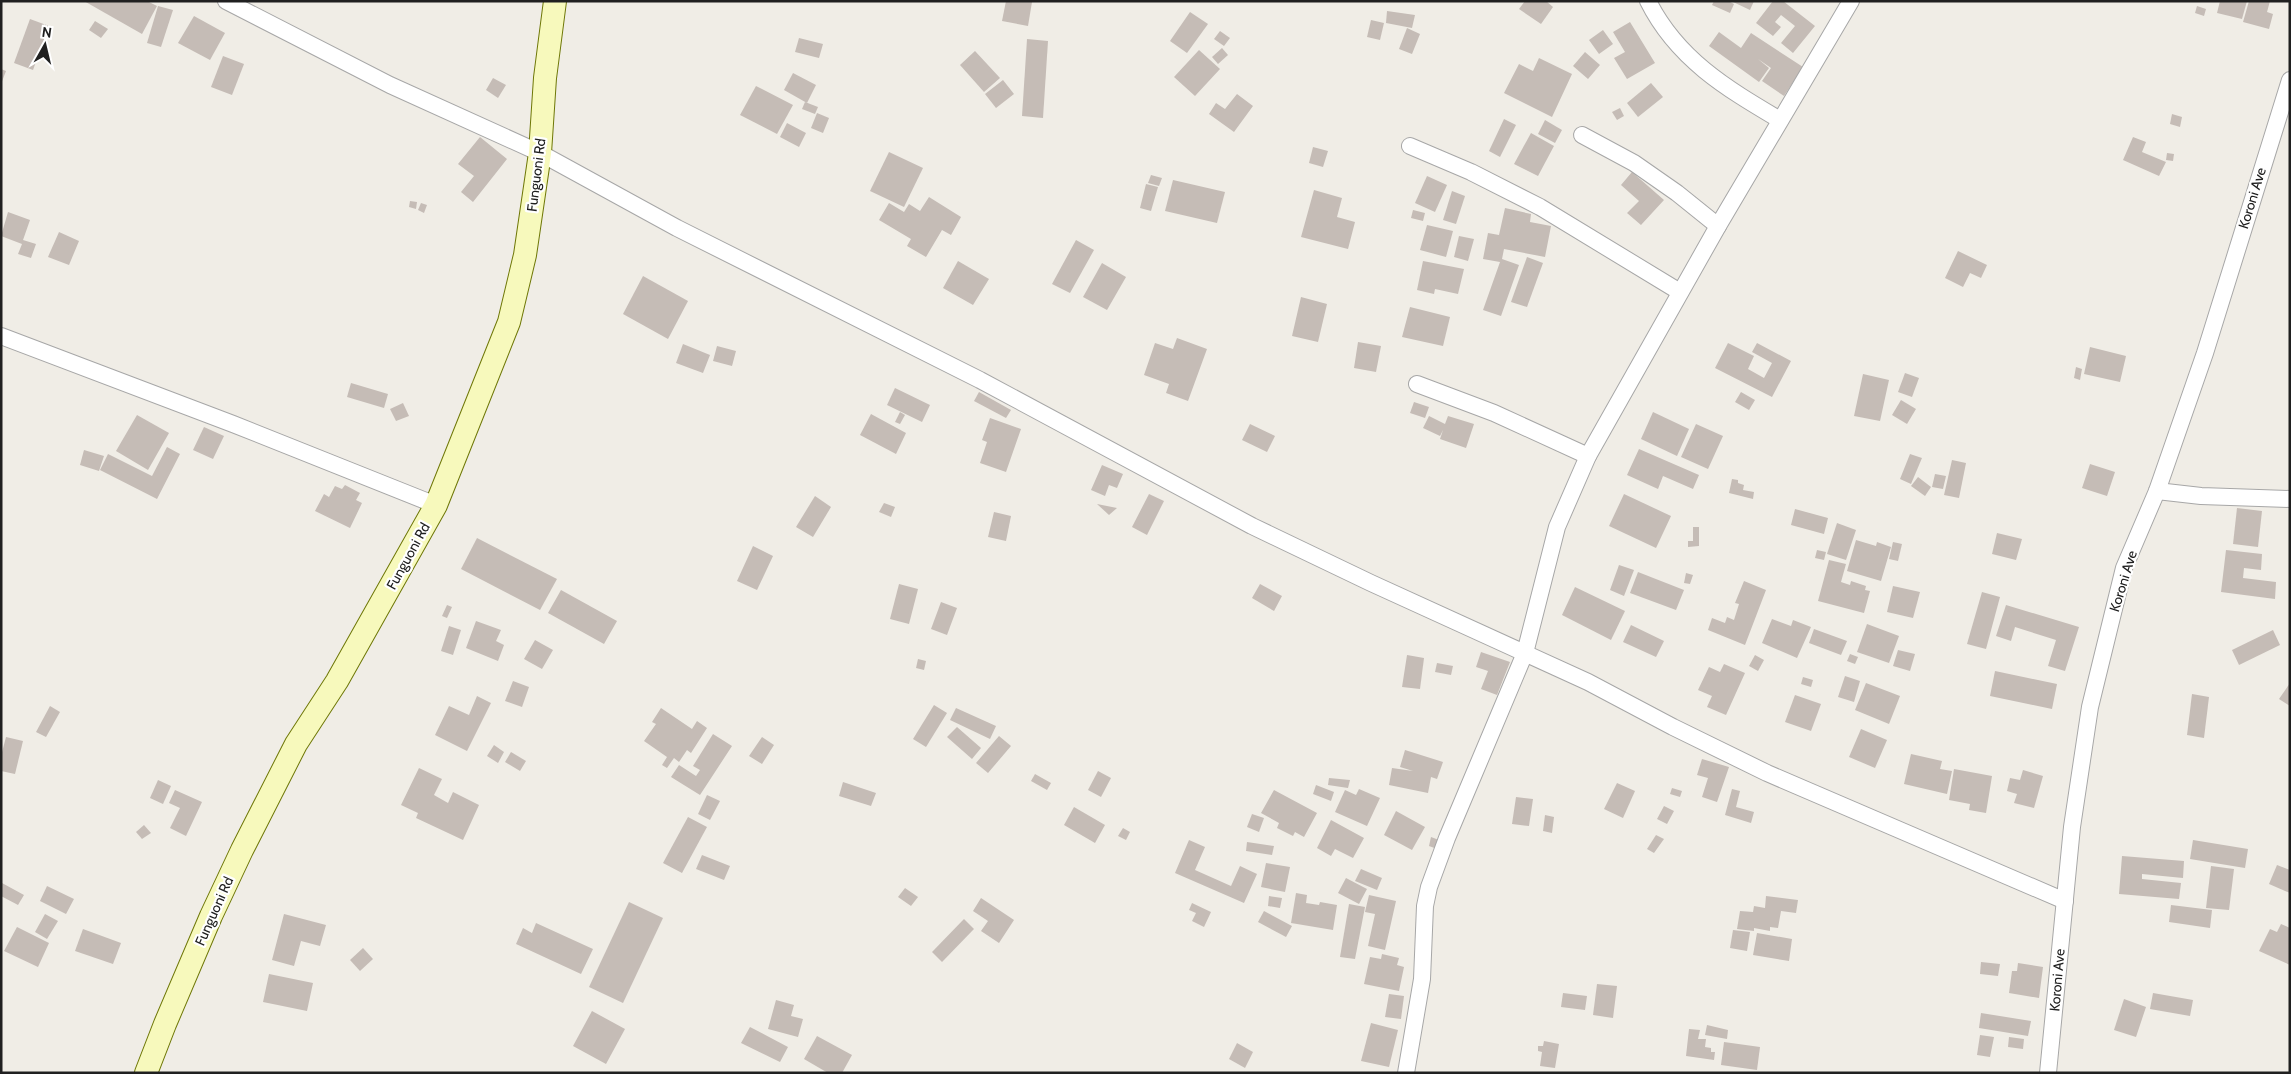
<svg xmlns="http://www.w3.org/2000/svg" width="2291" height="1074" viewBox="0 0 2291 1074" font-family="Cabin,sans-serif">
  <rect width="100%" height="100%" fill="#f0ede6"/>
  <g fill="#c5bcb6">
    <path d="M84,1H147L157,6L142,34Z"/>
    <path d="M1006,1L1032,2L1028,26L1002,21Z"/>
    <path d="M1525,1H1546L1553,7L1541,24L1519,9Z"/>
    <path d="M1714,1H1728L1734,4L1730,13L1712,5Z"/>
    <path d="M1731,1H1754L1750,10Z"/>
    <path d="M1773,1H1783L1815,26L1793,53L1781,43L1795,26L1781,15L1775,22L1781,27L1773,36L1756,23Z"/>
    <path d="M2220,1H2247L2242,19L2217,13Z"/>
    <path d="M2249,1H2270L2267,12L2273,14L2269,29L2243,22Z"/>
    <path d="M158,6L173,10L161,47L147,43Z"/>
    <path d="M2197,6L2206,9L2204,16L2195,13Z"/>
    <path d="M1387,11L1415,15L1412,28L1386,23Z"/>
    <path d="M1190,12L1208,24L1187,53L1170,41Z"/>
    <path d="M194,16L225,33L210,60L178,43Z"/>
    <path d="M30,19L49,26L33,70L14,63Z"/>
    <path d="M1371,20L1384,23L1380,40L1367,37Z"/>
    <path d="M95,21L108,29L101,38L89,30Z"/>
    <path d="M1630,22L1655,63L1627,79L1614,58L1625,52L1613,32Z"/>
    <path d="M1407,28L1420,34L1412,54L1399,49Z"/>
    <path d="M1603,30L1613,44L1599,54L1589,40Z"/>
    <path d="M1220,31L1230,38L1224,46L1214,39Z"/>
    <path d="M1719,32L1741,48L1751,33L1803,67L1784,96L1762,81L1771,68L1758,59L1769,68L1759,82L1709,46Z"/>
    <path d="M799,38L823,44L819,58L795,52Z"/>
    <path d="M1027,39L1048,41L1043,118L1022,116Z"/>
    <path d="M1222,48L1228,55L1218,64L1212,57Z"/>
    <path d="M1199,50L1220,69L1195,96L1174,77Z"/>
    <path d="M975,51L1000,78L984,92L960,65Z"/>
    <path d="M1585,52L1600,65L1588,79L1573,66Z"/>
    <path d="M223,56L244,64L232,95L211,87Z"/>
    <path d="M1539,58L1572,74L1552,117L1504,93L1519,64L1533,71Z"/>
    <path d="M1,69L6,71L1,84Z"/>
    <path d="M793,73L816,85L807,103L784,90Z"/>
    <path d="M493,78L506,85L498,98L486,90Z"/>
    <path d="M1003,80L1014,94L996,108L985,94Z"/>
    <path d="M1651,83L1663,97L1638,117L1627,103Z"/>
    <path d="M756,86L793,105L777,134L740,115Z"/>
    <path d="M1237,94L1253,106L1234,132L1209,114L1216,103L1225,109Z"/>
    <path d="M805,102L818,107L815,114L802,109Z"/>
    <path d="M1620,108L1624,116L1617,120L1612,112Z"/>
    <path d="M817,113L829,118L823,133L811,128Z"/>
    <path d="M2172,114L2182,117L2180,127L2170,124Z"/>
    <path d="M1504,119L1516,125L1500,157L1489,151Z"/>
    <path d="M1545,120L1562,130L1555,143L1538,134Z"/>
    <path d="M787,123L806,133L799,147L780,137Z"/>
    <path d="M1531,133L1554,146L1538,176L1514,164Z"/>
    <path d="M480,137L507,159L473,202L461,192L474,176L458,164Z"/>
    <path d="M2133,137L2146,142L2142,152L2166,162L2159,176L2123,160Z"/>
    <path d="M1313,147L1328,151L1323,167L1309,163Z"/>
    <path d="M889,152L923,168L904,207L870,191Z"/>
    <path d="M2167,153L2174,154L2173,161L2166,160Z"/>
    <path d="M1632,172L1664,200L1641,225L1627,213L1639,201L1621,185Z"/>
    <path d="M1151,175L1162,178L1159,186L1148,183Z"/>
    <path d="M1427,176L1447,185L1435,212L1415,203Z"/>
    <path d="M1173,180L1225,192L1217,223L1165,211Z"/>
    <path d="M1146,184L1158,187L1151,211L1140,208Z"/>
    <path d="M1314,190L1342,198L1337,217L1355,222L1348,249L1301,237Z"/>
    <path d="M1452,191L1465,196L1456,224L1443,220Z"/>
    <path d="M929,197L961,217L951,235L942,230L926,257L907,246L911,239L879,220L889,203L904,212L909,204L920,211Z"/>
    <path d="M410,201L417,202L416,209L409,207Z"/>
    <path d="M421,203L427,205L424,213L418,210Z"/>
    <path d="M1505,208L1531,214L1530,222L1551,226L1545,257L1504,249L1502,259L1519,265L1501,316L1483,310L1500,262L1483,259L1488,233L1499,235Z"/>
    <path d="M1413,210L1425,213L1423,221L1411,218Z"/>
    <path d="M8,212L30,220L23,240L36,244L31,258L18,254L22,244L1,236Z"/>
    <path d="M1427,225L1453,231L1446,257L1420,250Z"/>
    <path d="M59,232L79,241L69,265L48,257Z"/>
    <path d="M1459,236L1474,239L1468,261L1454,257Z"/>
    <path d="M1076,240L1094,250L1070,293L1052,284Z"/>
    <path d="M1958,251L1987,265L1981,278L1970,273L1963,287L1945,278Z"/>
    <path d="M1527,257L1543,263L1527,307L1511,302Z"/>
    <path d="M958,261L989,279L973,305L943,288Z"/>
    <path d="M1423,261L1464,269L1458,294L1435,289L1434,294L1417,290Z"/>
    <path d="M1102,263L1126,277L1107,310L1083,297Z"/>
    <path d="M643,276L688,301L668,339L623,314Z"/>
    <path d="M1301,297L1327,304L1318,342L1292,336Z"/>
    <path d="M1410,307L1450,317L1443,346L1402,337Z"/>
    <path d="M1177,338L1207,349L1188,401L1166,393L1169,384L1144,375L1155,343L1173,349Z"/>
    <path d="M1358,342L1381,346L1376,372L1354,368Z"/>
    <path d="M1728,343L1754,356L1748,369L1764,378L1772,363L1752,352L1757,343L1791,361L1772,397L1715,368Z"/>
    <path d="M683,344L710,355L703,373L676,363Z"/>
    <path d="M717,346L736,351L732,366L713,361Z"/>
    <path d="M2090,347L2126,356L2120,382L2084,374Z"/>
    <path d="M2076,367L2082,369L2080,380L2074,378Z"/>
    <path d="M1905,373L1919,378L1912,397L1898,392Z"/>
    <path d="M1863,374L1889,380L1880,421L1854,416Z"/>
    <path d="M351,383L388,394L384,408L347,397Z"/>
    <path d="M895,388L930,405L922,422L887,405Z"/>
    <path d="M979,392L1011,410L1006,418L974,401Z"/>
    <path d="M1741,392L1755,400L1749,410L1735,402Z"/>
    <path d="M1901,400L1916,409L1907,424L1892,415Z"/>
    <path d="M1414,402L1429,407L1425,418L1410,413Z"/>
    <path d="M403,403L409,416L396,421L390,409Z"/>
    <path d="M900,412L905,415L900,424L895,422Z"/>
    <path d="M1653,412L1689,429L1677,456L1641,439Z"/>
    <path d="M871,414L906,433L896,454L860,435Z"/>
    <path d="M137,415L169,433L148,470L116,451Z"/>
    <path d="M1429,416L1445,424L1448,416L1474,424L1466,448L1440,439L1443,430L1440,436L1423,428Z"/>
    <path d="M990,418L1021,429L1006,472L980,463L987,442L982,440Z"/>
    <path d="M1250,424L1275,436L1267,452L1242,440Z"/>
    <path d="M1696,424L1723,436L1708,469L1681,457Z"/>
    <path d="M204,427L224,436L213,459L193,450Z"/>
    <path d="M167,447L180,454L157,499L100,470L108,454L152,476Z"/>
    <path d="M1639,449L1699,475L1693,489L1663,476L1658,489L1627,475Z"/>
    <path d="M84,450L104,456L99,471L80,465Z"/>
    <path d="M1910,454L1922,458L1911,484L1900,479Z"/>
    <path d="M1952,460L1966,463L1959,498L1944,495Z"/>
    <path d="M2090,464L2115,472L2107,496L2082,488Z"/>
    <path d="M1102,465L1123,474L1117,488L1109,485L1105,496L1091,490Z"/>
    <path d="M1935,474L1946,476L1943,489L1932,487Z"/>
    <path d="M1918,477L1931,487L1925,496L1911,486Z"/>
    <path d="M1732,479L1738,480V483L1744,485L1743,490L1754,492L1753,499L1729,493Z"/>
    <path d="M345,485L360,493L356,500L362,503L350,528L315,511L324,494L329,497L335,486L342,489Z"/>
    <path d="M1149,494L1164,501L1147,535L1132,527Z"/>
    <path d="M1624,494L1671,516L1656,548L1609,526Z"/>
    <path d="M815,496L831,507L813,537L796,527Z"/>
    <path d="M884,503L895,507L891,517L879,512Z"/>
    <path d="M1097,504L1117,508L1109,515Z"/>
    <path d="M2237,508L2262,511L2258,547L2233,544Z"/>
    <path d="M1795,509L1828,518L1824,534L1791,525Z"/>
    <path d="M994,512L1011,516L1006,541L988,537Z"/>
    <path d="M1837,523L1856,530L1846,560L1827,554Z"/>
    <path d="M1693,527H1699V546L1688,547V541H1693Z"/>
    <path d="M1997,533L2022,539L2016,560L1992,554Z"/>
    <path d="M477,538L557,579L540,610L461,569Z"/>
    <path d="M1856,540L1876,546L1877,542L1891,547L1881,581L1847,571Z"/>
    <path d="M1893,542L1902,544L1898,561L1889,559Z"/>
    <path d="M753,546L773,556L757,590L737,581Z"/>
    <path d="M1817,550L1826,552L1824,560L1815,558Z"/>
    <path d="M2226,550L2262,554L2261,570L2244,568L2243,578L2276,582L2275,599L2221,592Z"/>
    <path d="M1829,560L1846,564L1841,582L1850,585L1851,581L1866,586L1865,590L1870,591L1864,613L1818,601Z"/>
    <path d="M1619,565L1634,570L1624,596L1610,590Z"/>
    <path d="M1638,572L1684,590L1676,610L1630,593Z"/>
    <path d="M1686,573L1693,575L1690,584L1684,583Z"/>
    <path d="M1744,581L1766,590L1745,645L1708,630L1712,618L1725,623L1727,617L1734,620L1739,604L1735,603Z"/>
    <path d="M899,584L918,589L909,624L890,619Z"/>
    <path d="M1260,584L1282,596L1274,611L1252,598Z"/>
    <path d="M1893,586L1920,592L1913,618L1887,612Z"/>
    <path d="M1575,587L1625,611L1611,640L1562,615Z"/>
    <path d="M561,590L617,621L604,644L548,613Z"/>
    <path d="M1982,592L2000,597L1986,649L1967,644Z"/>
    <path d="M941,602L957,608L947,635L931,629Z"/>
    <path d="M447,605L452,607L447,618L442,616Z"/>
    <path d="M2006,605L2079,627L2065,671L2048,666L2056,640L2015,627L2011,641L1996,636Z"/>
    <path d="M1772,619L1791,626L1793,620L1811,627L1797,658L1762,643Z"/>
    <path d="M476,621L501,630L496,641L504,645L498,661L466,648Z"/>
    <path d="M1867,624L1899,636L1889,663L1857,652Z"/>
    <path d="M1631,625L1664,641L1656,657L1623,642Z"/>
    <path d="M449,626L461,630L453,655L441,651Z"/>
    <path d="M1814,629L1847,641L1841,655L1809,643Z"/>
    <path d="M2273,630L2280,645L2239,665L2232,650Z"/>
    <path d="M535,640L553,650L542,669L524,659Z"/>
    <path d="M1898,650L1915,654L1910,671L1893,666Z"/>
    <path d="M1481,652L1510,662L1497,695L1481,689L1488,671L1476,667Z"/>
    <path d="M1850,654L1858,657L1855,664L1847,661Z"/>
    <path d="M1407,655L1424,658L1420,689L1402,687Z"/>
    <path d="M1755,655L1764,660L1758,671L1749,666Z"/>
    <path d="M918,659L926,661L924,670L916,668Z"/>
    <path d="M1437,663L1453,666L1451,675L1435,672Z"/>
    <path d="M1724,664L1745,673L1726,715L1707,707L1712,696L1698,690L1709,667L1720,672Z"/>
    <path d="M1995,671L2057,684L2052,709L1990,696Z"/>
    <path d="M1845,676L1860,681L1854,702L1838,697Z"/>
    <path d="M1803,677L1813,680L1811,687L1801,684Z"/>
    <path d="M513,681L529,687L522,707L505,701Z"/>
    <path d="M1866,683L1900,696L1889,724L1855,710Z"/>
    <path d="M2290,683V706L2279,699Z"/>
    <path d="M2192,694L2209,697L2204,738L2187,735Z"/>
    <path d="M1795,695L1821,704L1811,731L1785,722Z"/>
    <path d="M477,696L491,703L467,751L435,735L449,706L469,715Z"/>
    <path d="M934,705L947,713L926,747L913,739Z"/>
    <path d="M50,706L60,712L46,737L36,732Z"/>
    <path d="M661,708L692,729L697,721L707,728L691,753L687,750L679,762L674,758L667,768L662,765L667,757L644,741L656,724L652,722Z"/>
    <path d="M956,708L996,726L990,739L950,720Z"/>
    <path d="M957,727L981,748L972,759L947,737Z"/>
    <path d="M1861,729L1887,740L1875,768L1849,757Z"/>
    <path d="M713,734L732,746L700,795L671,777L679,765L696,776L700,770L693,766Z"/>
    <path d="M999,736L1011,746L988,773L976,763Z"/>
    <path d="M6,737L23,741L15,774L1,771V756Z"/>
    <path d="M762,737L774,745L762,764L749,756Z"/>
    <path d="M494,745L504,752L498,763L487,756Z"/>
    <path d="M1405,750L1443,762L1437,779L1431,777L1428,793L1389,785L1392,768L1413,771L1400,767Z"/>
    <path d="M511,752L526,761L520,771L505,762Z"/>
    <path d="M1911,754L1942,761L1940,769L1952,771L1947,794L1904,784Z"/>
    <path d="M1702,759L1729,767L1717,802L1702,797L1708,778L1697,775Z"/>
    <path d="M419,768L442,779L434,795L448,803L453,792L479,805L463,840L416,818L418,813L401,805Z"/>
    <path d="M1954,769L1992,776L1986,813L1969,810L1970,804L1949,800Z"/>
    <path d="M2023,770L2043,776L2034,808L2014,803L2017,794L2007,791L2010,778L2020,780Z"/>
    <path d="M1098,771L1111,778L1101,797L1088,790Z"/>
    <path d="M1035,774L1051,783L1047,790L1031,781Z"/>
    <path d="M1329,778L1350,780L1348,788L1328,785Z"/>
    <path d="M158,780L171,786L163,804L150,798Z"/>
    <path d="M843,782L876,793L871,806L839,796Z"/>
    <path d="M1617,783L1635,791L1623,818L1604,809Z"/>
    <path d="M1316,785L1334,792L1331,801L1313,794Z"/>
    <path d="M1672,788L1682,791L1680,797L1670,794Z"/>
    <path d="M1359,789L1380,798L1367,826L1335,812L1345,790L1356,795Z"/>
    <path d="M1732,789L1740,791L1736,807L1754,812L1751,823L1725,815Z"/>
    <path d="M175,790L202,802L186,836L170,828L180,808L169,803Z"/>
    <path d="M1274,790L1317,813L1304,837L1295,832L1293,836L1277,828L1279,823L1261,813Z"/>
    <path d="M707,795L720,801L710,820L698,814Z"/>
    <path d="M1516,797L1533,799L1529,826L1512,824Z"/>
    <path d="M1664,806L1674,811L1667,824L1657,819Z"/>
    <path d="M1074,807L1105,825L1095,843L1064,825Z"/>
    <path d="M1396,811L1425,827L1412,850L1384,835Z"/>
    <path d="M1252,814L1264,818L1259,832L1247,827Z"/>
    <path d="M1545,815L1554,817L1552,833L1543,831Z"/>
    <path d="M688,817L707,827L682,873L663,863Z"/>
    <path d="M1331,820L1364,838L1353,858L1335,849L1331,856L1317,848Z"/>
    <path d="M144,825L151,833L142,839L136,832Z"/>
    <path d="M1123,828L1130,832L1126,840L1118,836Z"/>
    <path d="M1656,835L1664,839L1654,853L1647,849Z"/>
    <path d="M1431,837L1439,840L1437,849L1429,846Z"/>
    <path d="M1189,840L1205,847L1195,870L1231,886L1240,866L1257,874L1244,903L1175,873Z"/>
    <path d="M2193,840L2248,849L2245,868L2190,859Z"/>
    <path d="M1247,842L1274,846L1272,855L1246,851Z"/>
    <path d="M702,855L730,866L724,880L696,869Z"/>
    <path d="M2122,856L2184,861L2183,878L2142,874V879L2181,883L2179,899L2119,894Z"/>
    <path d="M1266,863L1290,867L1285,892L1261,887Z"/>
    <path d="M2277,865L2290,870V893L2269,884Z"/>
    <path d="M2211,866L2234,869L2229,910L2206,908Z"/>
    <path d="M1361,869L1382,878L1377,890L1355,881Z"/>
    <path d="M1346,878L1367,889L1359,904L1338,893Z"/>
    <path d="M2,883L24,895L18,905L1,896Z"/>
    <path d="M47,886L74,899L66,914L40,901Z"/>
    <path d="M905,888L918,897L911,906L898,897Z"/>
    <path d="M1296,893L1307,895L1306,903L1319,905L1320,902L1337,905L1333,930L1291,923Z"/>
    <path d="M1369,895L1396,901L1385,950L1368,946L1375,914L1365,912Z"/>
    <path d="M1269,896L1282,898L1280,908L1268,906Z"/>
    <path d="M1766,896L1798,900L1796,913L1781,911L1778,928L1770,927V931L1754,928V931L1737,929L1740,911L1753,912L1754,906L1765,908Z"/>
    <path d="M981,898L1014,920L999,943L981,931L988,921L973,911Z"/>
    <path d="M629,902L663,918L623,1003L589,987Z"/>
    <path d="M1192,903L1211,912L1204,927L1192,921L1196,913L1189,910Z"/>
    <path d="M1349,904L1365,907L1355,959L1340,957Z"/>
    <path d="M2171,905L2212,910L2210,928L2169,922Z"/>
    <path d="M1264,911L1292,926L1286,937L1258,922Z"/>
    <path d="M45,914L58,921L47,939L35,932Z"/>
    <path d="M284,914L326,925L320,946L301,941L294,966L272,960Z"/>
    <path d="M964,919L974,929L942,962L932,952Z"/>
    <path d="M536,923L593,949L581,974L516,944L523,928L532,933Z"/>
    <path d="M2281,924L2290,928V965L2259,951L2270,929L2277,932Z"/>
    <path d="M17,927L49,943L38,967L4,951Z"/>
    <path d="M83,929L121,943L113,964L75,951Z"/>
    <path d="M1733,930L1750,932L1747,951L1730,948Z"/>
    <path d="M1757,933L1792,939L1789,961L1753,955Z"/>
    <path d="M363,948L373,959L360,971L350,960Z"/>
    <path d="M1382,954L1399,958L1397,965L1404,967L1399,991L1364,984L1370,957L1381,959Z"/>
    <path d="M1981,962L2000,964L1998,976L1980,974Z"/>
    <path d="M2018,963L2043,967L2039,998L2009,993L2012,971H2017Z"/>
    <path d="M269,974L313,983L307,1011L263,1002Z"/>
    <path d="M1597,984L1617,986L1613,1018L1593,1015Z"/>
    <path d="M1563,993L1587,996L1585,1010L1561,1007Z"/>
    <path d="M2153,993L2193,1000L2190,1016L2150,1009Z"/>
    <path d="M1389,994L1404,996L1401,1019L1385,1017Z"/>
    <path d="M2124,999L2146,1007L2136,1037L2114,1030Z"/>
    <path d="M776,1000L794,1005L791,1016L803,1019L798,1037L768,1029Z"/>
    <path d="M592,1011L625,1029L606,1064L573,1046Z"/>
    <path d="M1981,1013L2031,1021L2028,1036L1979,1028Z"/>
    <path d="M1371,1023L1398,1030L1389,1067L1361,1061Z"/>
    <path d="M1707,1025L1728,1030L1727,1039L1705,1035Z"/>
    <path d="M750,1027L788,1047L780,1062L741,1043Z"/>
    <path d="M1689,1029L1700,1030L1698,1039H1706L1705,1047L1711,1048V1052H1715L1714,1060L1686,1056Z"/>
    <path d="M1980,1035L1994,1037L1990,1057L1977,1055Z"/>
    <path d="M817,1036L852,1055L842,1073H828L804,1059Z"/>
    <path d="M2009,1037L2024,1039L2023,1049L2008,1047Z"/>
    <path d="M1544,1041L1559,1044L1555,1068L1540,1066L1542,1052L1538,1051V1046H1543Z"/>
    <path d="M1724,1042L1760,1047L1757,1070L1721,1065Z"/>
    <path d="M1237,1043L1253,1052L1245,1068L1229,1059Z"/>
  </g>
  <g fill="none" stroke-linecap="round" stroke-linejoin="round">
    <defs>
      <g id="street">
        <path d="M226,1L390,85L540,153L677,228L980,380L1252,526L1371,583L1588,682L1673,727L1767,773L2065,901"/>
        <path d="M1648,1C1677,59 1726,88 1780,120"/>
        <path d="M1582,135L1634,163L1677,193L1718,226"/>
        <path d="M1410,146L1471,172L1540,207L1680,292"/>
        <path d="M1,336L233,424L436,505"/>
        <path d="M1417,384L1494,413L1588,456"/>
        <path d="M2157,491L2201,496L2290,499"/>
        <path d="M1406,1073L1422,979L1425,906L1429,887L1447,838L1525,653L1557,527L1588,456L1718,226L1851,1"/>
        <path d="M2048,1073L2072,827L2090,707L2101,662L2124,568L2157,491L2205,353L2290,80"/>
      </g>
      <path id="secondary" d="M146,1073L165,1024L211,916L242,850L296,744L337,681L436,505L509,322L525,255L540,153L545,78L555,1"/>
    </defs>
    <use href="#street" stroke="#a7a7a7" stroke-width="18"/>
    <use href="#secondary" stroke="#6e7706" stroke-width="24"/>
    <use href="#street" stroke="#fff" stroke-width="16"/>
    <use href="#secondary" stroke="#f7f9bc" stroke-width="22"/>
  </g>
  <g text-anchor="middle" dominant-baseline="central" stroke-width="4.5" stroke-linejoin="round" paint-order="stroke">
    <g font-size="14" fill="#202020" stroke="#fff">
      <text transform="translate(536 175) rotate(-83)">Funguoni Rd</text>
      <text transform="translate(2252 198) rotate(-73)">Koroni Ave</text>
      <text transform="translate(408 556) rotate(-61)">Funguoni Rd</text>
      <text transform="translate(2123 581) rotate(-73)">Koroni Ave</text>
      <text transform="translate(214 911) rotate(-66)">Funguoni Rd</text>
      <text transform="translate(2057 980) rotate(-85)">Koroni Ave</text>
    </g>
  </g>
  <rect width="2291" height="1074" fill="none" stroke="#202020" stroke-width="5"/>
  <g transform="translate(45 45) rotate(8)" stroke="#ffffff" stroke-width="4" paint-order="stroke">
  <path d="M0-4L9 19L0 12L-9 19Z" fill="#202020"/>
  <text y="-8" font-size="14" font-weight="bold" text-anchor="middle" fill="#202020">N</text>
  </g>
</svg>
